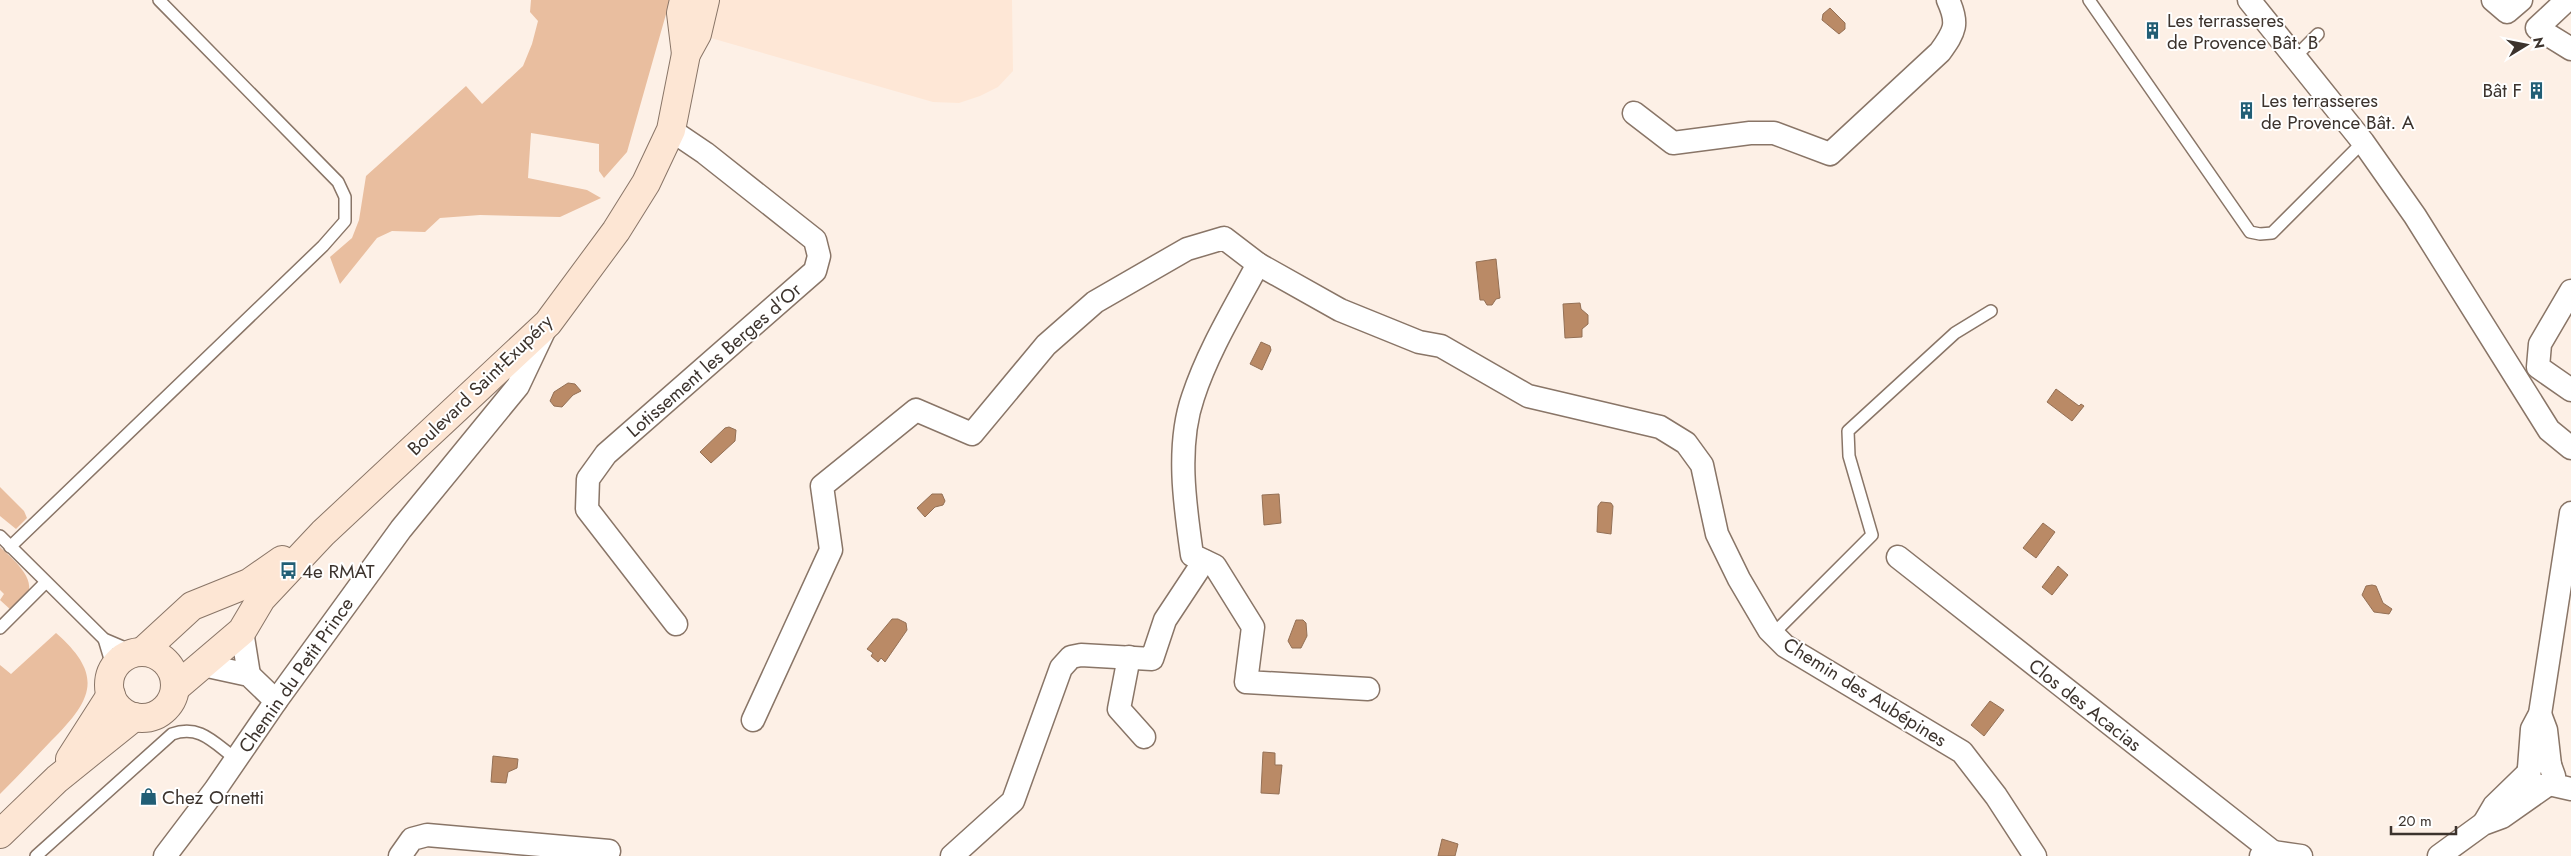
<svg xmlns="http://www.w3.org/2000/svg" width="2571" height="856" viewBox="0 0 2571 856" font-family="Jost,sans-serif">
  <rect width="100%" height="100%" fill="#fdf0e6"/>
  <path fill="#fee7d6" d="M691,0H1012L1013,71L998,87L980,96L959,103L933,102L697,34Z"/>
  <g fill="#e9be9f">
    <path d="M531,0H670L627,152L604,178L599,171V144L531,133L528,178L587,190L601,198L560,217L480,215L440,218L425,232L392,231L377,238L340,284L330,257L352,238L359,220L366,176L466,86L482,104L523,66L532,44L538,21L530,12Z"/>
    <path d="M0,487L24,511L27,518L16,529L0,516Z"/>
    <path d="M0,547C12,559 37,577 27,598C24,602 16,607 12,611L0,600L4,594L0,590Z"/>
    <path d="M56,633C105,676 92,700 51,741C34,759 17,777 0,794V665L11,674Z"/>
  </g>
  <g fill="#ba8a66" stroke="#947055">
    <path d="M1830,8L1845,23V29L1839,34L1822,20L1823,14Z"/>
    <path d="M1496,259L1500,298L1496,299L1492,305H1487L1484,300H1480L1476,262Z"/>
    <path d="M1580,303L1581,309L1588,315V324L1582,329V337L1565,338L1563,304Z"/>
    <path d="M1261,342L1270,346L1271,350L1262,370L1250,364Z"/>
    <path d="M568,383L575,384L581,391L573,395L562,407L554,406L550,401L554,392Z"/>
    <path d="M2056,389L2079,406L2081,404L2084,406L2072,421L2047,402Z"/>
    <path d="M729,427L736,430L735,441L711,463L700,452L725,428Z"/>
    <path d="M932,494H942L945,501L943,505L935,507L925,517L917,508Z"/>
    <path d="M1279,494L1281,523L1264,525L1262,495Z"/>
    <path d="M1601,502L1611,503L1613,506L1611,534L1597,532L1598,506Z"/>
    <path d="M2043,523L2055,532L2036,558L2023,548Z"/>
    <path d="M2058,566L2068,575L2052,595L2042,587Z"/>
    <path d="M2372,585L2376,586L2383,603L2392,609L2389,614L2374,612L2362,595L2366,586Z"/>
    <path d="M892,619H898L906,623L907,630L885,662L881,658L878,662L871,656L873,653L867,649Z"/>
    <path d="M1296,620H1303L1306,623L1307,636L1301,648H1292L1288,641Z"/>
    <path d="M1990,701L2004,710L1984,736L1971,725Z"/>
    <path d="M1263,752L1275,753V765H1282L1279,794L1261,793Z"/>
    <path d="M493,756L518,759L517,768L508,772L506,783L491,782Z"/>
    <path d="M1442,839L1458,844L1455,856H1438Z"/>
  </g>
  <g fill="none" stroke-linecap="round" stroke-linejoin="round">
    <defs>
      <g id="service">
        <path d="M2089,0L2250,232L2260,234L2272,233L2363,142"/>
        <path d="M2295,57L2318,34"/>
        <path d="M0,536L104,639L137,653"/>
        <path d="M10,547L323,246L345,221V197L338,182L159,0"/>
        <path d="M0,628L45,583"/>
        <path d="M1773,634L1872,535L1849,456L1848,431L1955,333L1991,311"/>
        <path d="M104,639L113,669"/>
        <path d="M36,856L172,734C200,724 214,743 236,759"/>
      </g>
      <g id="minor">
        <path d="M2249,0L2363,142L2415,216L2549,430L2571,448"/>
        <path d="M2493,0L2507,12L2521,0"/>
        <path d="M2567,0L2537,28L2571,49"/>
        <path d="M1634,113L1673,143L1750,133H1774L1830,154L1940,52C1955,31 1959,24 1948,0"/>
        <path d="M671,130L705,153L815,240L819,256L815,271L606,454L588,479L587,509L676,624"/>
        <path d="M1258,264C1235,307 1208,351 1193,397C1176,446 1185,506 1192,555L1215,566L1253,627L1246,682L1368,689"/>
        <path d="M2571,291L2540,344L2538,367L2571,390"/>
        <path d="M1898,557L2273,852"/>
        <path d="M242,631L249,675"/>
        <path d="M1129,657L1119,709L1144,737"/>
        <path d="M203,665L249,675L276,701"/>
        <path d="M2540,714L2546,730L2550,765"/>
        <path d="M753,720L831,550L822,486L916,410L972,434L1046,345L1095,302L1187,249L1224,238L1258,264L1340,310L1419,342L1441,346L1528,396L1660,427L1686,443L1702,465L1717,534L1739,579L1769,630L1785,646L1962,752L1996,796L2035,856"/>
        <path d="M2529,768L2532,729L2540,714L2571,513"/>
        <path d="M2549,784L2571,789"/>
        <path d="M2484,823L2494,806L2528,773"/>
        <path d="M165,856L215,790L276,701L401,529L518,386L545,329"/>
        <path d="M400,856L412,839L427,835L609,851"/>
        <path d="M952,856L1013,801L1061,668L1071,657L1081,655L1152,659L1165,620L1204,561"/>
        <path d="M2261,856L2273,852L2301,856"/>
        <path d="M2439,856L2483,824L2502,817L2549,784L2554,776L2550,765C2542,759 2534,761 2529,769L2530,781L2537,786H2545"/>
      </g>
      <g id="secondary">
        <path d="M684,0L681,13L686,54"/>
        <path d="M142,652L192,606L249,583L282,560"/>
        <circle cx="142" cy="685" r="33"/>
        <path d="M175,688L242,631L261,599L323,533L548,323L616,231L646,183L671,130L686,54L697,34L705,0"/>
        <path d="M70,759L111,695"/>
        <path d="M0,834L57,779L134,717"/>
      </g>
    </defs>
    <use href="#service" stroke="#897567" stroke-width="14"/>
    <use href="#minor" stroke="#897567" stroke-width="25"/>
    <use href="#secondary" stroke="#897567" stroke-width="30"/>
    <use href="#service" stroke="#fff" stroke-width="11"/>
    <use href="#minor" stroke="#fff" stroke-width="22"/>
    <use href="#secondary" stroke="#fde6d4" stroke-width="28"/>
  </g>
  <defs>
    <symbol id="building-bare" viewBox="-9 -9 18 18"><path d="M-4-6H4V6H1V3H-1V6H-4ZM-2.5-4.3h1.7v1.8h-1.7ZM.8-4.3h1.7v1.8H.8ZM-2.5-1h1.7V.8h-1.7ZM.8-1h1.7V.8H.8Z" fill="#215e75" stroke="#fff" stroke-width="2.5" paint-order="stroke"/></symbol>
    <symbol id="bus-bare" viewBox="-9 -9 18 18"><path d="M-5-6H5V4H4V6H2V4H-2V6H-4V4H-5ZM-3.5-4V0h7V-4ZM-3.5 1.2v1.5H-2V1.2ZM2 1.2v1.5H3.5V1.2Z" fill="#215e75" stroke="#fff" stroke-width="2.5" paint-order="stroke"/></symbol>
    <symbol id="shop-bare" viewBox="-9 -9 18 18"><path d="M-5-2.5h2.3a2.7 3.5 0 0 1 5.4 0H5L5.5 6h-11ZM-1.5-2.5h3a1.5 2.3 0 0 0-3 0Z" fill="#215e75" stroke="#fff" stroke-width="2.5" paint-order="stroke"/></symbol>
  </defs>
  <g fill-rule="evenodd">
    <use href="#building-bare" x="2140" y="18" width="25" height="25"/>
    <use href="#building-bare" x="2524" y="78" width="25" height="25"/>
    <use href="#building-bare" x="2234" y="98" width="25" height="25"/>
    <use href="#bus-bare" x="276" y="558" width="25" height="25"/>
    <use href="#shop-bare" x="136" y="784" width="25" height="25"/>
  </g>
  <g text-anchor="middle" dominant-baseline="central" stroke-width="4" stroke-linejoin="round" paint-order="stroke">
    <g font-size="19" fill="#3c332d" stroke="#fff" text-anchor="start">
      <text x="2167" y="20">Les terrasseres<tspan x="2167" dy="22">de Provence Bât. B</tspan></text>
      <text x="2522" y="90" text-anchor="end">Bât F</text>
      <text x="2261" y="100">Les terrasseres<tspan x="2261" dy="22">de Provence Bât. A</tspan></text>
      <text x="302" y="571">4e RMAT</text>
      <text x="162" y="797">Chez Ornetti</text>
    </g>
    <g font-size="19" fill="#3c332d" stroke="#fff">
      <text transform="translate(714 360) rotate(-41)">Lotissement les Berges d'Or</text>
      <text transform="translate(480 385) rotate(-44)">Boulevard Saint-Exupéry</text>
      <text transform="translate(296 675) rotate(-55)">Chemin du Petit Prince</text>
      <text transform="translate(1865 692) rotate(32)">Chemin des Aubépines</text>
      <text transform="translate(2085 705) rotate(38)">Clos des Acacias</text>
    </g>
  </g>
  <g transform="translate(2526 45) rotate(80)" stroke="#ffffff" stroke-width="4" paint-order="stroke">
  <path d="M0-4L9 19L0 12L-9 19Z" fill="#3c332d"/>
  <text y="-8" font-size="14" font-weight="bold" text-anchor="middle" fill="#3c332d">N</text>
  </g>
  <path d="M2391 826v8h65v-8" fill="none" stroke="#3c332d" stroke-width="2.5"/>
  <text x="2398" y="826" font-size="15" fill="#3c332d" stroke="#ffffff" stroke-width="4" paint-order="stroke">20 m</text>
</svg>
